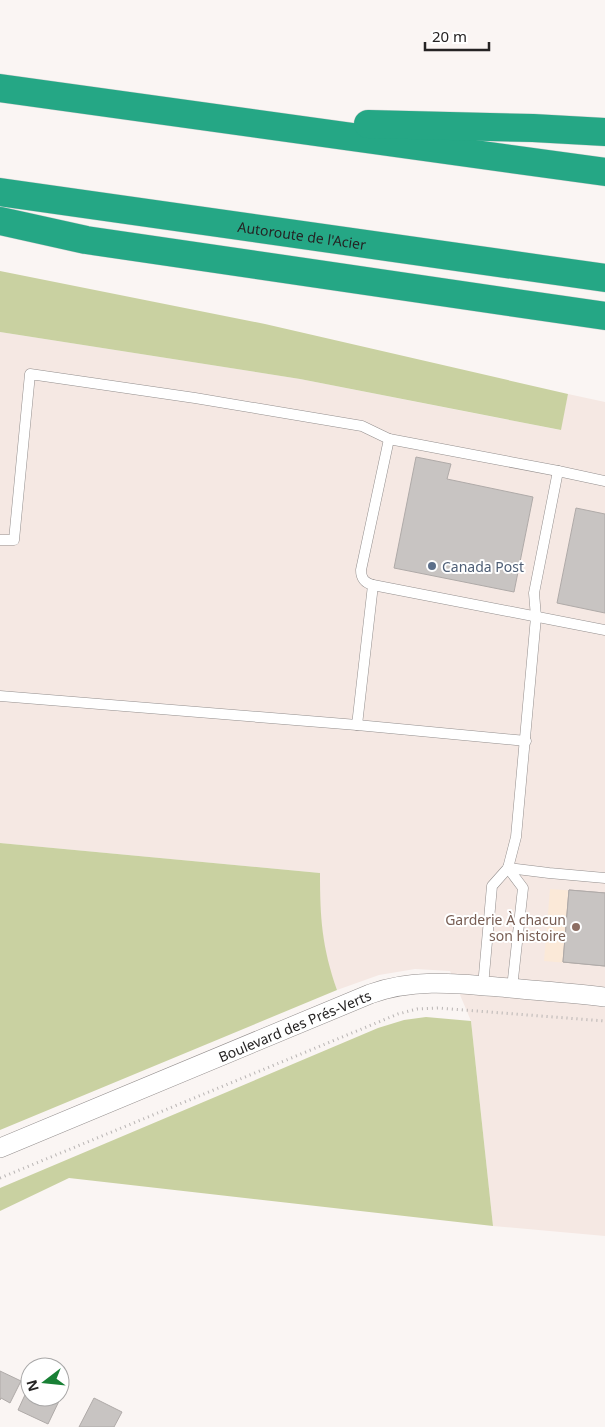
<svg xmlns="http://www.w3.org/2000/svg" width="605" height="1427" viewBox="0 0 605 1427" font-family="'Noto Sans',sans-serif">
  <rect width="100%" height="100%" fill="#faf5f3"/>
  <path fill="#f5e8e3" d="M0,332L300,379L560,430L568,394L605,402V1236L493,1226L471,1021L450,971L415,969L379,975L337,990L329,968L323,939L320,911V873L0,843Z"/>
  <path fill="#fbe9d8" d="M550,889L605,893V966L544,961Z"/>
  <g fill="#c9d1a1">
    <path d="M0,271L265,324L568,394L561,430L300,379L0,332Z"/>
    <path d="M0,843L320,873C320,918 322,947 337,990L0,1130Z"/>
    <path d="M426,1017L471,1021L493,1226L69,1178L0,1211V1188L378,1028L404,1020Z"/>
  </g>
  <g fill="#c8c4c2" stroke="#afaaa8">
    <path d="M416,457L451,464L447,479L533,497L514,592L394,568Z"/>
    <path d="M576,508L605,514V613L557,603Z"/>
    <path d="M569,890L605,893V966L563,962Z"/>
    <path d="M569,890L605,893V966L563,962Z"/>
    <path d="M0,1371L21,1381L10,1403L1,1398L0,1400Z"/>
    <path d="M30,1384V1397H55L60,1399L48,1424L18,1410Z"/>
    <path d="M94,1398L122,1412L114,1427H79Z"/>
  </g>
  <g fill="none" stroke-linecap="round" stroke-linejoin="round">
    <defs>
      <g id="service">
        <path d="M0,540H14L30,374L195,398L362,426L389,439L558,471"/>
        <path d="M373,585L605,630"/>
        <path d="M0,696L357,725L526,741"/>
        <path d="M357,725L373,585C365,583 361,579 361,570L389,439"/>
        <path d="M508,868L523,888L512,988"/>
        <path d="M508,868L549,873L605,878"/>
        <path d="M483,986L492,886L508,868L516,837L536,617L534,593L558,471L605,481"/>
      </g>
      <g id="minor">
        <path id="s1" d="M0,1148L370,994C415,977 463,984 510,988C542,991 573,993 605,997"/>
      </g>
      <g id="motorway">
        <path d="M0,88L605,172"/>
        <path d="M368,124L533,128L605,132"/>
        <path id="s2" d="M0,192L605,278"/>
        <path d="M0,221L86,240L605,316"/>
      </g>
    </defs>
    <use href="#service" stroke="#938e8d" stroke-width="11"/>
    <use href="#minor" stroke="#938e8d" stroke-width="20"/>
    <use href="#motorway" stroke="#d3d3d3" stroke-width="29"/>
    <path stroke="#b8b4b3" stroke-width="3" stroke-dasharray="1 4" stroke-linecap="butt" d="M0,1178L398,1014L417,1009L438,1008L605,1021"/>
    <use href="#service" stroke="#fff" stroke-width="10"/>
    <use href="#minor" stroke="#fff" stroke-width="19"/>
    <use href="#motorway" stroke="#25a785" stroke-width="28"/>
  </g>
  <circle fill="#5c6f8a" stroke="#fff" stroke-width="2" cx="432" cy="566" r="5"/>
  <circle fill="#8d6e63" stroke="#fff" stroke-width="2" cx="576" cy="927" r="5"/>
  <g text-anchor="middle" dominant-baseline="central" stroke-width="4" stroke-linejoin="round" paint-order="stroke">
    <g font-size="14" fill="#252323" stroke="#fff">
      <text stroke="none"><textPath href="#s2" startOffset="305">Autoroute de l'Acier</textPath></text>
      <text stroke="none"><textPath href="#s1" startOffset="319">Boulevard des Prés-Verts</textPath></text>
    </g>
    <g font-size="14" fill="#4e5e75" stroke="#fff" text-anchor="start">
      <text x="442" y="566">Canada Post</text>
    </g>
    <g font-size="14" fill="#785e54" stroke="#fff" text-anchor="end">
      <text x="566" y="919">Garderie À chacun<tspan x="566" dy="16">son histoire</tspan></text>
    </g>
  </g>
  <g transform="translate(45 1382) rotate(254)"><circle r="24" fill="#ffffff" stroke="#a8a7a7"/>
  <path d="M0-4L9 19L0 12L-9 19Z" fill="#198035"/>
  <text y="-8" font-size="14" font-weight="bold" text-anchor="middle" fill="#252323">N</text>
  </g>
  <path d="M425 42v8h64v-8" fill="none" stroke="#252323" stroke-width="2.5"/>
  <text x="432" y="42" font-size="15" fill="#252323" stroke="#ffffff" stroke-width="4" paint-order="stroke">20 m</text>
</svg>
